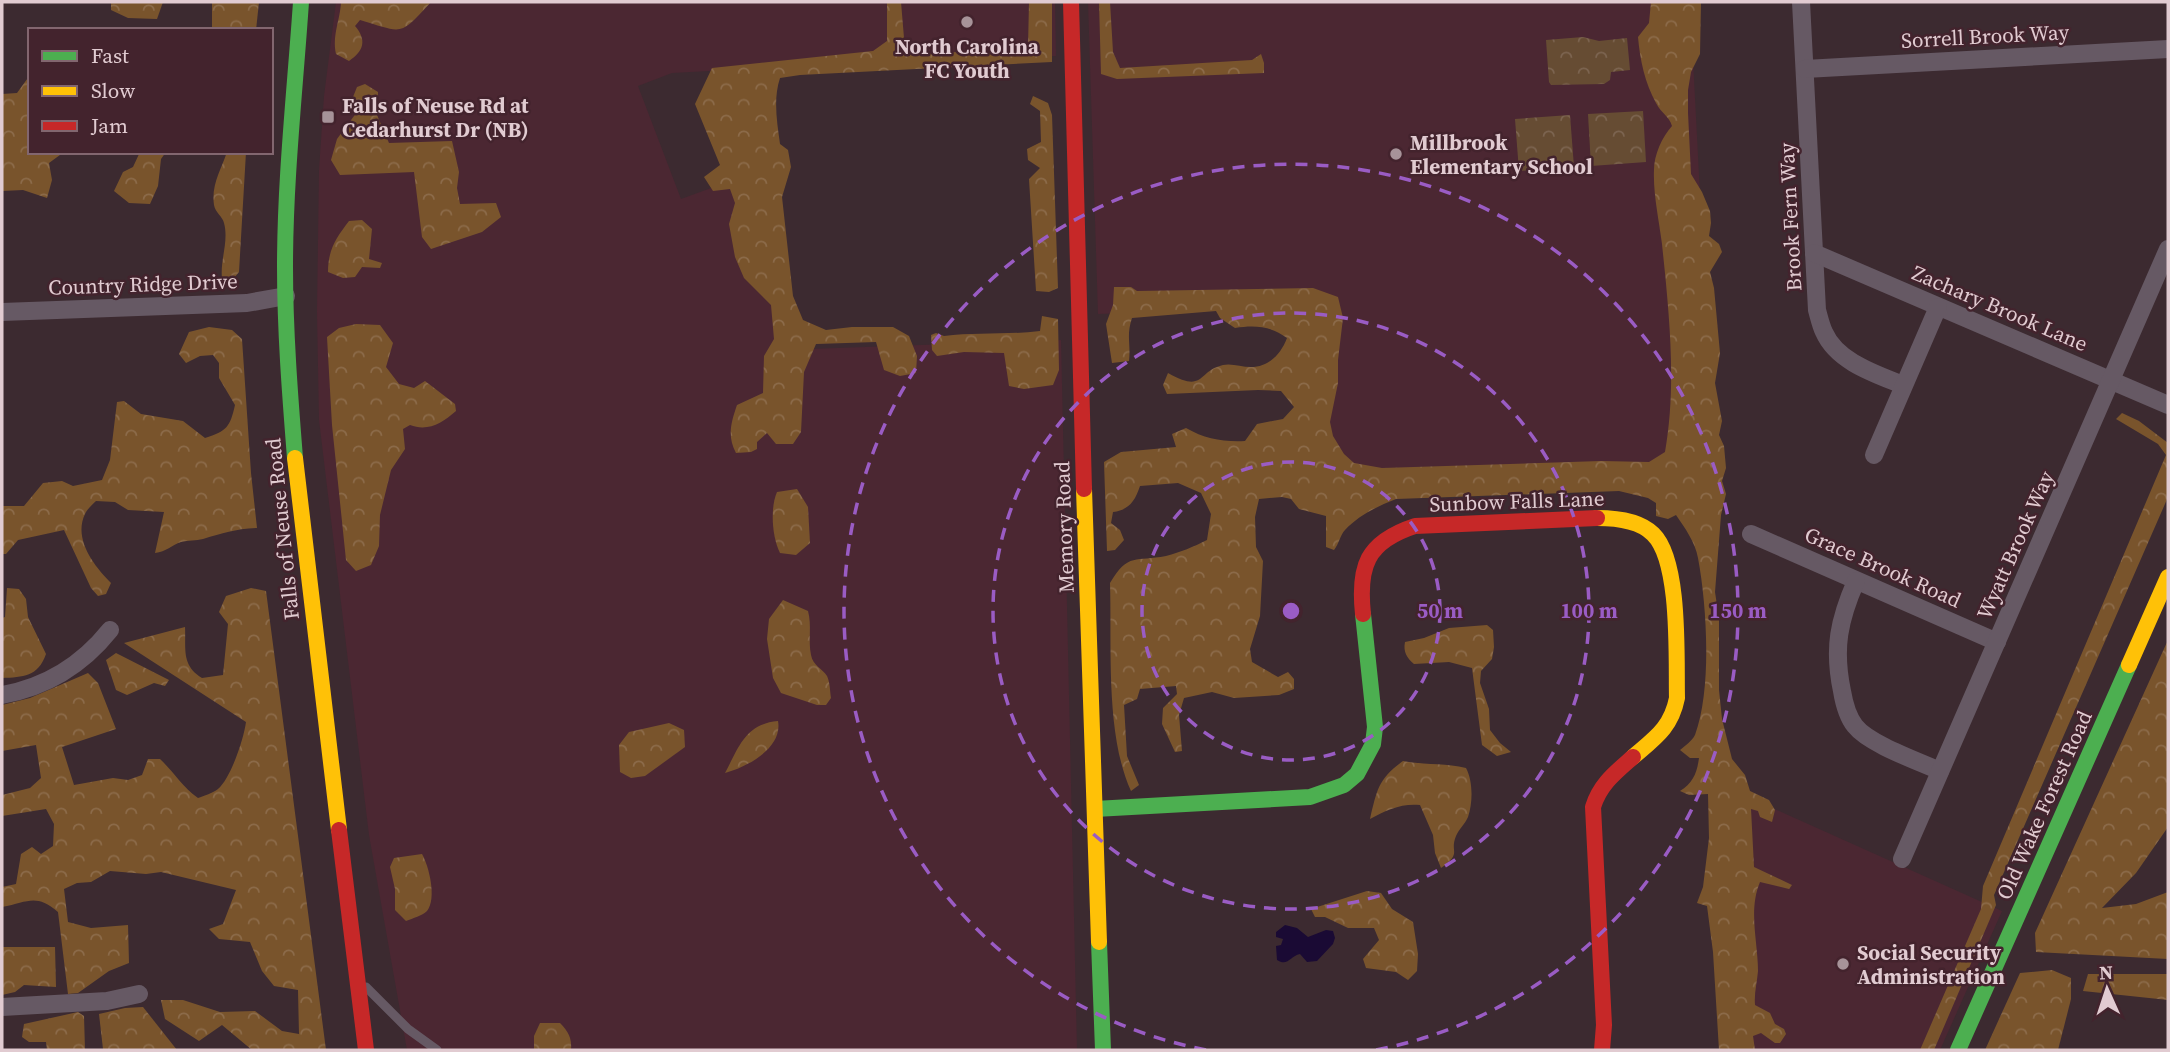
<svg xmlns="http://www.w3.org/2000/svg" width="2170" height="1052" viewBox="0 0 2170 1052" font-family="'Source Serif 4',serif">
  <defs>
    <pattern id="forest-crowns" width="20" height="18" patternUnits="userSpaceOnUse" patternTransform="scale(1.75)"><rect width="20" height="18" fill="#79542c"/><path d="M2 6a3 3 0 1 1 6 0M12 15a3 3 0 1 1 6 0" fill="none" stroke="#8c6b4a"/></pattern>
    <pattern id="park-crowns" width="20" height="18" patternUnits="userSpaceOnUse" patternTransform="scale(1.75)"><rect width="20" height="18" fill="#664c33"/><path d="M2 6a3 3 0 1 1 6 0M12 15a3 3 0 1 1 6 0" fill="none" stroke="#7c6450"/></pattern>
  </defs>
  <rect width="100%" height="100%" fill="#3c2a30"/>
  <g fill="#4b2732">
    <path d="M336,2H1055L1056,56L894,61L672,73L638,86L681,199L774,165L782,350L1061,340L1077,1050H407L369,835L319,420L317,312L319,170L324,96Z"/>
    <path d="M1088,2H1690L1715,482L1303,492L1295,307L1098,314Z"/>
    <path d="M1730,789L2002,911L1940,1050H1746Z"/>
  </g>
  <g fill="url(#forest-crowns)">
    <path d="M111,2H163L157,19L128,18L111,10Z"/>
    <path d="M212,2H259L256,30H212Z"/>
    <path d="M341,2H431C399,37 404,33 360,20L355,26C367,40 364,51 349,61L336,54C332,35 340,21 341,2Z"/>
    <path d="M887,2H901L904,38L921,47L923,54L1028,48L1029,2H1052V62L800,75L780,78C773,99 777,122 780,144L788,150L791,167L782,197L793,296L803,320L826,330L852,327H893L909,336L917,356L916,373L900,376L884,370L876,342L816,344L804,372L801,432L793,444H776L767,433L757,442V449L751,452L736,453C727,436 731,423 737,405L763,393L764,356L774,339L771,305L744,278L735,257L729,224L735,203L730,189L713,191L704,177L720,165L695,104L712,68L873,51L887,41Z"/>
    <path d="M1099,2H1110L1113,52L1120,68L1252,60L1261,54L1264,63V73L1117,79L1101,74Z"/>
    <path d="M1651,2H1701L1700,54L1691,72L1688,90V113L1691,174L1702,192L1710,211L1711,223L1709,236L1719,244L1722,252L1710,272L1714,288L1720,353L1715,383L1722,421L1719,435L1724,446L1726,468L1722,481L1726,494L1721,515L1715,592L1719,619V690L1722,719L1732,759L1745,775L1750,791L1769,800L1775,810L1772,822L1760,817L1758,811L1751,809L1754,867L1792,885L1789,889L1760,882C1748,910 1758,942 1758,971C1757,983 1754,993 1755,1005L1770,1013L1775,1024L1784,1029L1786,1034L1780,1043H1775L1761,1033L1753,1036L1755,1050H1719L1713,952L1707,906L1697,903L1703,887L1709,838L1708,794L1689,795L1680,791C1693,783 1697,773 1699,758H1690L1680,750C1685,746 1692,741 1695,735C1712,689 1707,606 1698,558C1695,542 1685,528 1676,515L1668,519L1656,516V503L1648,498L1619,491L1396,499C1378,506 1359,515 1345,530C1340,535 1339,544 1334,550L1326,547V516L1299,509L1291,499L1282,497L1259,499L1255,517L1256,547L1263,561L1260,616L1250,649L1252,662L1278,677L1288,672L1294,679V689L1279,695L1234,698L1212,692L1184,698L1179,715L1182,751L1175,752L1162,724L1163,708L1177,694L1176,686L1140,689L1137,699L1124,705L1127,756L1139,785L1131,791C1105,734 1112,646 1110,583C1128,552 1136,562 1166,556C1181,552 1193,547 1207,540L1211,514L1201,493L1178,483L1140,486C1135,501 1129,510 1113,512L1111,523L1120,530L1124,540L1115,550L1107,551L1104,462L1121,452L1176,447L1172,434L1186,428C1205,439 1223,442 1245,441L1257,424L1283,419L1294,407L1281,391L1258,390L1167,394L1163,385L1168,373C1205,394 1197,371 1223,365C1232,363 1241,367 1251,367C1269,367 1281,354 1287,338C1271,326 1255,325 1235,328L1220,318L1216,311L1132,318C1126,336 1131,343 1129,361L1112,363L1106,324L1113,305L1114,287H1131L1137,291L1313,288L1338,297L1343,318L1338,360V383L1330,422L1333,436L1344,454L1354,463L1382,468L1601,461L1649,462L1665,452C1677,384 1669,312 1662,244C1659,220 1653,194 1654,170C1654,155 1662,137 1672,126C1669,116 1661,113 1656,103C1645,83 1640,60 1638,37L1649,23Z"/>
    <path d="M30,75V152H64L49,163L52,180L47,198L23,190L2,191V94L17,93Z"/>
    <path d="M365,84L378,92L377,115L389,143L452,141L459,172L457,188L460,204L496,203L501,217L482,232L431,249L422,237L414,172L340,175L331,160L337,139L357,112L353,97L357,87Z"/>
    <path d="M1033,96L1048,103L1052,115L1058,288L1049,292L1036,291L1029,179L1040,168L1028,160L1027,149L1041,142L1040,111L1030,104Z"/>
    <path d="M140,152H166L161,159L158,186L150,204L129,203L114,191L123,172L133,167Z"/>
    <path d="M227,152H246L239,272L234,278H222C220,260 229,241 224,223C223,217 215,212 214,205C211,185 221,170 227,152Z"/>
    <path d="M362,220L372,229L369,259L382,263L380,268L362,267L355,277L343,278L328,272C328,250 336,238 349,221Z"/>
    <path d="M1042,316L1058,319L1059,370L1053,385L1024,389L1009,386L1004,353L964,352L937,356L932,350L931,335L936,333L944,336C976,332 1008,335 1040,331Z"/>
    <path d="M356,324L380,325L393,343L386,367L399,384L414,388L425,381L455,404L456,411C442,423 428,432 410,425L403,429L405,449L391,470L380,515L379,546L371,565L356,571L346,560L332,425L327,337L339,328Z"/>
    <path d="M209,327L232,330L242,339L251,473L257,528C235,529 223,533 203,539C196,541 188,540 181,542C172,545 166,552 155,553L164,512L128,510L115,502L96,501C93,504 87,509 85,514C73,539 94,566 111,583L106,594L98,596L91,588L64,530L18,540L6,554H2V506H24L43,483L62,481L73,486L102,480L110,460L117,402L124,401L141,414L183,421L205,438C227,431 230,427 235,405L219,378V363L213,355L200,356L186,363L179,354L189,332Z"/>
    <path d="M2122,413L2139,421L2168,443V497L1994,895L1996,905L1934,1050H1920L1981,909L1983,886L2166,455L2158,444L2116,419Z"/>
    <path d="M797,489L808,507L810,543L796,555L780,553C772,537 770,508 777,492Z"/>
    <path d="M7,588L19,589L26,599L28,617L46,654C38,677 23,677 2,678V618L5,617Z"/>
    <path d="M251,588L266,591L326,1050H252L222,1025L199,1041L165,1019L161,1000H183L220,1012L255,1011L282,1031L299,1034L298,990L274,986L262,971L250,942L219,939L209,929L223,924L236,890L161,872L146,874L110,871L91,882L77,883L64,889L68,922L91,928L128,925L129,963L109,971L78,993L68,994L58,912C36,893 28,902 2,907V887L16,884L21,854L32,847L41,854L53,846L54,824L46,809L2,816V795L30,788L41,778L36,745L2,751V705L30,698L88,673L98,683L116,729L62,747L74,785L113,778L128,780L142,775L148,759H160C174,772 182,787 198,798C204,796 213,793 218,789C231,778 244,738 246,722L124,643L185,627C186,649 181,665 202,678L223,675L228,624L219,612L226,596Z"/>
    <path d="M783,600L808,611C812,626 808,640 811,655C813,666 822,668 827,676C830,682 830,692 831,698L826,705H817L781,693L773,678L767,639L769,619Z"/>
    <path d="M1487,625L1493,630L1494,647L1492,659L1481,671L1480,683L1489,709L1490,730L1500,743L1511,752L1497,756L1482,745L1472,668L1449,662L1414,664C1407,658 1403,652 1405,642L1424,638L1449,628Z"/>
    <path d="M2168,640V827L2136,873L2102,908L2136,904L2168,892V959L2036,952L2035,933Z"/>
    <path d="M116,653L169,680L165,686L154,683L127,695L116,690L106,660Z"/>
    <path d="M778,721C783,748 747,767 725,773C739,747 745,724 778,721Z"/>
    <path d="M669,723L684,730L685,747L645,776L631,778L620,772L619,745L629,732Z"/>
    <path d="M1403,761C1424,765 1445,763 1466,768C1473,781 1473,802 1468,817C1465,824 1459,829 1456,836C1449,853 1463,852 1441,868L1435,853L1433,835L1420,805C1402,803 1386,810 1370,819C1377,790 1378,779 1403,761Z"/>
    <path d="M422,854C429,866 437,899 427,911C422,916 413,918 406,921L395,910V889L390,867L394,858Z"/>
    <path d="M1367,891L1381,893L1392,909L1413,922L1418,954L1417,971L1408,980L1396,972L1366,968L1363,959L1379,940L1374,928H1348L1325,917H1315L1311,909Z"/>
    <path d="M2,947H55L56,987L24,985L15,992L2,995Z"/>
    <path d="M2052,970L2071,978V999L2058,1050H1985L2020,973Z"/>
    <path d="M2088,974H2168V1000L2083,991Z"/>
    <path d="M143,1007L177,1050L103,1049L99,1014L125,1008Z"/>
    <path d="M78,1012L84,1016L85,1050H47L46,1042H29L22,1037L24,1024Z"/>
    <path d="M540,1023H560C568,1031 572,1038 571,1050H534V1036Z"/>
  </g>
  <g fill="url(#park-crowns)">
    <path d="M1583,37L1599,41L1627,38L1630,70L1611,72L1610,80L1604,84L1551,85L1549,82L1546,40Z"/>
    <path d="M1643,111L1646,162L1591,166L1588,114Z"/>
    <path d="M1570,115L1574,167L1519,171L1515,119Z"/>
  </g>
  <path fill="#1a0a34" d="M1285,925L1297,928L1308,937L1326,930L1333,931L1335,938L1333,944L1317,961L1307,962L1300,954C1290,956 1288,967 1277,960L1276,946L1281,945L1283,939L1276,937V932Z"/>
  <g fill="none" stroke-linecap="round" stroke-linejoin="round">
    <path stroke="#665964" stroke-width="9" d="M366,987L408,1029L437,1050"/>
    <g stroke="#665964" stroke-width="18">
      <path d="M1801,2L1817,310C1819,317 1821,326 1824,332C1837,362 1876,374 1903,385"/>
      <path d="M1805,69L2168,49"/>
      <path d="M1814,253L2168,405"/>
      <path d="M2,312L247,303L286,296"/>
      <path d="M1874,455L1938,307"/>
      <path d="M1751,534L1997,642"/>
      <path d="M1856,581C1839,620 1833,648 1842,691C1844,703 1847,716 1855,726C1869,744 1918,761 1940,771"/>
      <path d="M2,695C47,687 82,665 110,630"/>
      <path d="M1902,859L2168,249"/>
      <path d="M2,1007L107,1001L139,994"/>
    </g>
    <g stroke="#4caf50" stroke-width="16">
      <path d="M295,458C290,395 285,331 285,267C285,179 295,90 301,2"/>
      <path d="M1095,809L1310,797L1344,785L1357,774L1373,744L1375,727L1363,614"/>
      <path d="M1099,942L1103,1050"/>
      <path d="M1958,1050L2129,665"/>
    </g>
    <g stroke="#ffc107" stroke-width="16">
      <path d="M295,458L339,830"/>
      <path d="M1084,489L1099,942"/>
      <path d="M1597,518C1616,518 1639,520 1653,534C1681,561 1676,660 1677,698C1671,728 1655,738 1633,757"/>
      <path d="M2129,665L2168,577"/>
    </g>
    <g stroke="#c62828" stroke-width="16">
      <path d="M1071,2L1084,489"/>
      <path d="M1363,614C1358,567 1366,542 1415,526L1597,518"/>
      <path d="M339,830L366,1050"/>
      <path d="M1602,1050L1604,1025L1593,807C1600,784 1616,772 1633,757"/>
    </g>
  </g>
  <g fill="none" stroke="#9a5cc4" stroke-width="3.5" stroke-dasharray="12 9">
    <circle cx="1291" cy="611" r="149"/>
    <circle cx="1291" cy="611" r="298"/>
    <path d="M1206 1050A447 447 0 1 1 1376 1050"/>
  </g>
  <g fill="#a79399" stroke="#43232d" stroke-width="2.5">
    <circle cx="967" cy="22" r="7"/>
    <rect x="321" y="110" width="14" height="14" rx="3.5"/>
    <circle cx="1396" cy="154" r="7"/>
    <circle cx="1843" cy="964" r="7"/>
  </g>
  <g text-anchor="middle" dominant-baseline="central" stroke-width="5" stroke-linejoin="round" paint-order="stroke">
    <g font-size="21" fill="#e1cbd1" stroke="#43232d">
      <text transform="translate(1985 36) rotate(-3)">Sorrell Brook Way</text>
      <text transform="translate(1790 217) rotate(-93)">Brook Fern Way</text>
      <text transform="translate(143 284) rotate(-2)">Country Ridge Drive</text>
      <text transform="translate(2000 308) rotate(23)">Zachary Brook Lane</text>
      <text transform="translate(1517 501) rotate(-2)">Sunbow Falls Lane</text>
      <text transform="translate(1064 527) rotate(-92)">Memory Road</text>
      <text transform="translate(282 529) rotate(-96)">Falls of Neuse Road</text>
      <text transform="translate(2015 545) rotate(-66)">Wyatt Brook Way</text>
      <text transform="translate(1883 567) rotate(24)">Grace Brook Road</text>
      <text transform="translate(2044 805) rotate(-66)">Old Wake Forest Road</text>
    </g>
    <g font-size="21" font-weight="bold" fill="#e1cbd1" stroke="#43232d" text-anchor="start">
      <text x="967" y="46" text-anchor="middle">North Carolina<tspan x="967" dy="24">FC Youth</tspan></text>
      <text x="342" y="105">Falls of Neuse Rd at<tspan x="342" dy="24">Cedarhurst Dr (NB)</tspan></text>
      <text x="1410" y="142">Millbrook<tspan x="1410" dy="24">Elementary School</tspan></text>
      <text x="1857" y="952">Social Security<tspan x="1857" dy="24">Administration</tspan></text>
    </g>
  </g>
  <circle cx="1291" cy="611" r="10" fill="#9a5cc4" stroke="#43232d" stroke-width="3.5"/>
  <g font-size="21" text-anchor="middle" font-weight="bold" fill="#9a5cc4" stroke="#43232d" stroke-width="5" stroke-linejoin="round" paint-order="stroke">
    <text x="1440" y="618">50 m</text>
    <text x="1589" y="618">100 m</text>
    <text x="1738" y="618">150 m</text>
  </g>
  <rect width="2170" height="1052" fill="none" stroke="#e1cbd1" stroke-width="7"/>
  <rect x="28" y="28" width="245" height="126" fill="#43232d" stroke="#82666f" stroke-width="2"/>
  <rect x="42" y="51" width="35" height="10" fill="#4caf50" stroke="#82666f" stroke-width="2"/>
  <text x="91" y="63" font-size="21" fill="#e1cbd1">Fast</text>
  <rect x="42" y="86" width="35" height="10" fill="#ffc107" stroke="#82666f" stroke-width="2"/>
  <text x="91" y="98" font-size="21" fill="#e1cbd1">Slow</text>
  <rect x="42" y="121" width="35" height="10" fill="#c62828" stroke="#82666f" stroke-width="2"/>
  <text x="91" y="133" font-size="21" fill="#e1cbd1">Jam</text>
  <g transform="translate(2107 989) rotate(357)" stroke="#43232d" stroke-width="5" paint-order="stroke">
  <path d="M0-5L12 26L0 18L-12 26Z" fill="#e1cbd1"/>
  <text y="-10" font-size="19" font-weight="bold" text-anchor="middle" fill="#e1cbd1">N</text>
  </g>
</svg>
